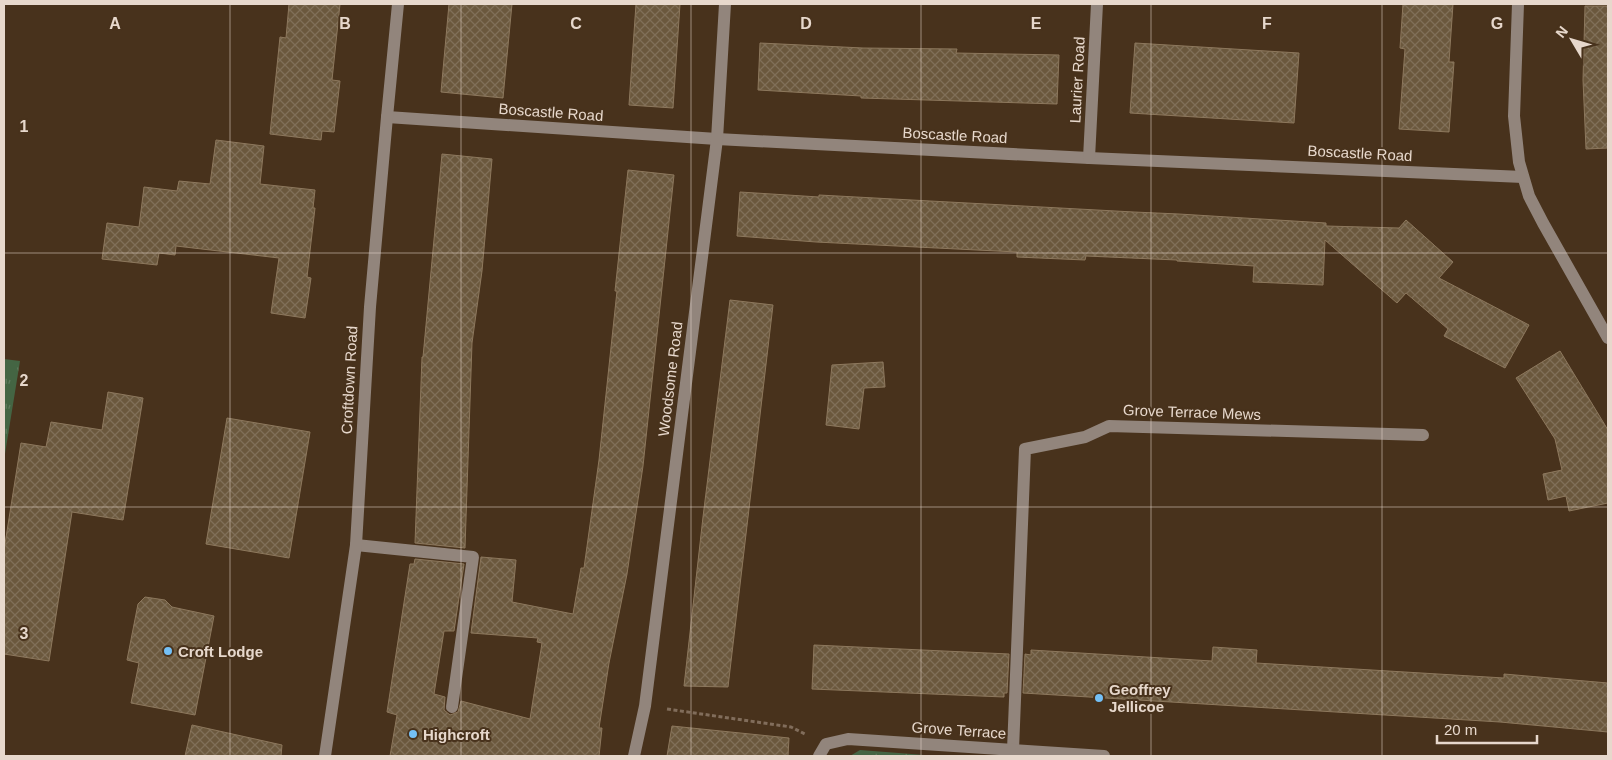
<svg xmlns="http://www.w3.org/2000/svg" width="1612" height="760" viewBox="0 0 1612 760" font-family="Helvetica,sans-serif">
  <defs>
    <pattern id="grass-tufts" width="24" height="20" patternUnits="userSpaceOnUse" patternTransform="scale(1.25)"><rect width="24" height="20" fill="#446543"/><path d="M3 7l-1-3M5 7V3M7 7l1-3M15 17l-1-3M17 17v-4M19 17l1-3" fill="none" stroke="#5f7a5d"/></pattern>
    <pattern id="building-cross-hatch" width="8" height="8" patternUnits="userSpaceOnUse" patternTransform="scale(1.25)"><rect width="8" height="8" fill="#6b583d"/><path d="M0 0l8 8M0 8l8-8" fill="none" stroke="#806f58"/></pattern>
  </defs>
  <rect width="100%" height="100%" fill="#48321c"/>
  <g fill="url(#grass-tufts)">
    <path d="M4,359L20,361L4,460Z"/>
    <path d="M860,750L937,756H850Z"/>
  </g>
  <g fill="url(#building-cross-hatch)" stroke="#8d785d">
    <path d="M289,4H340L332,80L340,81L334,132L322,131L321,140L270,134L280,37L286,38Z"/>
    <path d="M449,4H512L503,98L441,92Z"/>
    <path d="M636,4H680L673,108L629,105Z"/>
    <path d="M1403,4H1453L1449,62H1454L1449,132L1399,129L1405,49L1400,48Z"/>
    <path d="M1585,6H1608V148L1586,149L1583,80Z"/>
    <path d="M760,43L863,48L957,49L956,53L1059,55L1057,104L861,98V96L758,90Z"/>
    <path d="M1135,43L1299,53L1294,123L1130,113Z"/>
    <path d="M216,140L264,146L260,184L315,190L313,208H315L307,277L311,278L305,318L271,313L279,258L176,246L175,255L159,253L157,265L102,259L107,223L139,227L144,187L177,191L179,181L210,184Z"/>
    <path d="M442,154L492,159L482,271L472,343L465,548L415,543L422,357H423Z"/>
    <path d="M628,170L674,175L643,466L627,574L609,663L599,728H602L599,756H390L397,715L387,712L410,564H414L415,559L464,564L454,631H444L434,694L445,697L444,710L450,715L458,712L461,701L530,719L542,643L537,642L538,638L471,633L481,557L516,560L512,602L573,614L581,568H584L599,460L617,291H615Z"/>
    <path d="M740,192L819,197V195L1134,212L1179,214L1326,223V226L1399,228L1406,220L1453,262L1439,278L1529,325L1505,368L1444,336L1448,329L1406,293L1397,303L1325,240L1323,285L1253,282L1254,266L1177,261V260L1086,256L1085,260L1017,257V252L816,242L737,236Z"/>
    <path d="M730,300L773,305L728,687L684,686L703,517Z"/>
    <path d="M1560,351L1608,430V503L1569,511L1566,496L1548,500L1543,474L1562,470L1555,439L1516,378Z"/>
    <path d="M883,362L885,387L864,388L859,429L826,425L832,365Z"/>
    <path d="M108,392L143,398L123,520L72,512L49,661L4,654V550L21,443L46,447L51,422L102,430Z"/>
    <path d="M227,418L310,432L289,558L206,544Z"/>
    <path d="M145,597L165,600L172,607L214,616L195,715L131,703L139,663L127,660L138,604Z"/>
    <path d="M814,645L1009,654L1007,693H1004V697L812,689Z"/>
    <path d="M1213,647L1257,650L1256,663L1504,678V674L1608,683V732L1500,722L1023,693L1025,654L1031,655V650L1212,661Z"/>
    <path d="M192,725L282,745L281,756H185Z"/>
    <path d="M672,726L789,738L788,756H667Z"/>
  </g>
  <g fill="none" stroke-linecap="round" stroke-linejoin="round">
    <path stroke="#816d5b" stroke-width="3" stroke-dasharray="4 2.5" stroke-linecap="butt" d="M667,709L791,727L805,734"/>
    <g stroke="#92857c" stroke-width="12">
      <path d="M1518,4L1514,116L1519,162L1529,196L1543,223L1608,338"/>
      <path d="M387,117L717,139L1089,158L1523,177"/>
      <path d="M1089,158L1097,4"/>
      <path d="M356,545L473,557L452,707"/>
      <path d="M1013,750L1025,449L1085,437L1109,426L1423,435"/>
      <path d="M325,756L356,545L370,307L387,117L398,4"/>
      <path d="M634,756L645,706L717,139L725,4"/>
      <path d="M819,756L826,744L848,739L1104,756"/>
    </g>
  </g>
  <path fill="none" stroke="#e7d8cc" stroke-width="1" stroke-opacity="0.55" d="M230,4V756M461,4V756M691,4V756M921,4V756M1151,4V756M1382,4V756M4,253H1608M4,507H1608"/>
  <g fill="#74c0f6" stroke="#48321c" stroke-width="2">
    <circle cx="168" cy="651" r="5"/>
    <circle cx="1099" cy="698" r="5"/>
    <circle cx="413" cy="734" r="5"/>
  </g>
  <g text-anchor="middle" dominant-baseline="central" stroke-width="4" stroke-linejoin="round" paint-order="stroke">
    <g font-size="15" fill="#e7d8cc" stroke="#48321c">
      <text transform="translate(1077 80) rotate(-87)">Laurier Road</text>
      <text transform="translate(551 112) rotate(4)">Boscastle Road</text>
      <text transform="translate(955 135) rotate(3)">Boscastle Road</text>
      <text transform="translate(1360 153) rotate(3)">Boscastle Road</text>
      <text transform="translate(670 379) rotate(-83)">Woodsome Road</text>
      <text transform="translate(349 380) rotate(-87)">Croftdown Road</text>
      <text transform="translate(1192 412) rotate(2)">Grove Terrace Mews</text>
      <text transform="translate(959 730) rotate(4)">Grove Terrace</text>
    </g>
    <g font-size="15" font-weight="bold" fill="#e7d8cc" stroke="#48321c" text-anchor="start">
      <text x="178" y="651">Croft Lodge</text>
      <text x="1109" y="689">Geoffrey<tspan x="1109" dy="17">Jellicoe</tspan></text>
      <text x="423" y="734">Highcroft</text>
    </g>
  </g>
  <g font-size="16" text-anchor="middle" font-weight="bold" fill="#e7d8cc" stroke="#48321c" stroke-width="4" stroke-linejoin="round" paint-order="stroke">
    <text x="115" y="29">A</text>
    <text x="345" y="29">B</text>
    <text x="576" y="29">C</text>
    <text x="806" y="29">D</text>
    <text x="1036" y="29">E</text>
    <text x="1267" y="29">F</text>
    <text x="1497" y="29">G</text>
    <text x="24" y="132">1</text>
    <text x="24" y="386">2</text>
    <text x="24" y="639">3</text>
  </g>
  <rect width="1612" height="760" fill="none" stroke="#e7d8cc" stroke-width="10"/>
  <g transform="translate(1572 40) rotate(308)" stroke="#48321c" stroke-width="4" paint-order="stroke">
  <path d="M0-4L9 19L0 12L-9 19Z" fill="#e7d8cc"/>
  <text y="-8" font-size="14" font-weight="bold" text-anchor="middle" fill="#e7d8cc">N</text>
  </g>
  <path d="M1437 735v8h100v-8" fill="none" stroke="#e7d8cc" stroke-width="2.5"/>
  <text x="1444" y="735" font-size="15" fill="#e7d8cc" stroke="#48321c" stroke-width="4" paint-order="stroke">20 m</text>
</svg>
